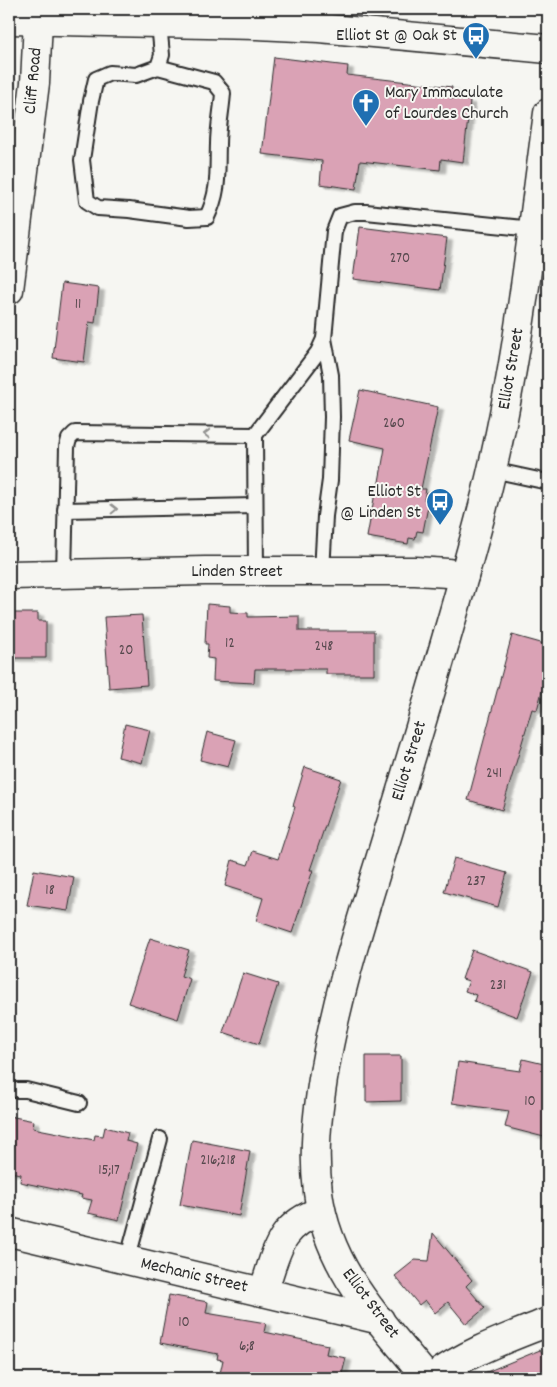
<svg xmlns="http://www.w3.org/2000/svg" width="557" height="1387" viewBox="0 0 557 1387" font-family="Dekko,sans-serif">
  <defs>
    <filter id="shadow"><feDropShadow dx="5.5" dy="3" stdDeviation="1" flood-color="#0004"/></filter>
  </defs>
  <rect width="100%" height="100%" fill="#f6f6f2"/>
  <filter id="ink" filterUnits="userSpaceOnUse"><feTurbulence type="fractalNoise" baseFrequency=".02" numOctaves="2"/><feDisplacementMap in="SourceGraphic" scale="10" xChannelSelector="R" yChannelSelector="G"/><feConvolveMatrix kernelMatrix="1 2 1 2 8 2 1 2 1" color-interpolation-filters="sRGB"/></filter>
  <g filter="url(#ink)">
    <g fill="#daa2b5" stroke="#2b2b2b" filter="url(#shadow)">
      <path d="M274,57L348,66L347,75L452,87L450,98L470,101L463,162L441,159L440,170L360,161L356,189L320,184L322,161L262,154Z"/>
      <path d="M360,227L447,238L440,290L353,279Z"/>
      <path d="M62,283L99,288L95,323L89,322L84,362L53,358Z"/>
      <path d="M360,390L438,407L421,489H426L424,500L429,501L423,532L417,531L415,539L409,538L408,544L367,537L375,493H377L385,448L349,440Z"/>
      <path d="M207,604L230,606V612L248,613V617L299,616V631H374V674H326V669H255L254,683L213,681L214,659L207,658L208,644H205Z"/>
      <path d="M10,613H38V621H46V658H9V621H10Z"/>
      <path d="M142,615L147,685L109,688L104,617Z"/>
      <path d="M512,635L548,645V669L537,710L532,709L502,810L468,800Z"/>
      <path d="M125,724L150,730L142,763L118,757Z"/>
      <path d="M207,732L236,740L228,767L200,760Z"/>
      <path d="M305,767L341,779L310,870H313L292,933L256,921L263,898L225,886L232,860L248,865L253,851L278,859L295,807L293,806Z"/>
      <path d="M454,858L507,873L498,907L444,892Z"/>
      <path d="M34,870L74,877L68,911L27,905Z"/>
      <path d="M150,938L189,950L181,976L190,979L178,1019L128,1003Z"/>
      <path d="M472,950L533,972L517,1017L474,1001L476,995L465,991L469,981L462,979Z"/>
      <path d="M243,973L278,984L259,1044L223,1032Z"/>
      <path d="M366,1056H401V1101L366,1102Z"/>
      <path d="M523,1059L548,1065V1120L544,1137L505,1127L509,1111L452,1103L458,1062L520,1071Z"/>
      <path d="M9,1116L34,1121L33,1128L94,1140L95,1135L103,1136L105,1127L128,1133L126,1141L137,1144L119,1220L88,1213L92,1200L81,1198L82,1195L20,1182L21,1174L9,1172Z"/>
      <path d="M192,1140L250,1151L239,1216L180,1205Z"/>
      <path d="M433,1233L472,1280L466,1286L485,1308L466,1324L448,1302L435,1313L425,1300L419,1305L395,1276L415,1260L429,1261Z"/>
      <path d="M169,1295L208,1302L206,1313L266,1323L264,1332L328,1345L326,1354L346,1358L341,1378H219L223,1360L217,1359L218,1354L160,1343Z"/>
      <path d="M540,1350L548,1360V1378H472Z"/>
    </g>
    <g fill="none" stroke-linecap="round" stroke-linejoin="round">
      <defs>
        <g id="service">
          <path d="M158,67L214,82L223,93C222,109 218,127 218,144C217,172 220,190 207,217L189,218L129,210L98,208L87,201L82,160L91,101L96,79L110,73L136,75L158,67L162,55L159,23"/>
          <path d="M492,470L548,482"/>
          <path d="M65,510L255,506"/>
          <path d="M256,572L255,435L318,352L324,339L334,231L340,216L355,212H366L533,229"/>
          <path d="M322,572L325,516L330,480L332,417L331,375L324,339"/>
          <path d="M64,574L67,447L69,439L75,433L255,435"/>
          <path d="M9,1090H26L79,1103"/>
          <path d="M127,1261L160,1139"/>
        </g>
        <g id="minor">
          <path d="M9,290L35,83L38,21"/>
          <path d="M9,575L205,571H415L448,573L464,576"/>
          <path d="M9,1232L380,1320"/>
          <path d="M263,1292C277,1253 277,1226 321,1211"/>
          <path d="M432,1378C467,1352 508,1338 548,1322"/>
        </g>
        <g id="tertiary">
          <path d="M9,20L257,25L319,28L548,49"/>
          <path d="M427,1378C379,1319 328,1270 318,1192C313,1153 317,1117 323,1079C335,1002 359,928 382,853C416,741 451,628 481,514C516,383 530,247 548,113"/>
        </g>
      </defs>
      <use href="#service" stroke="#2b2b2b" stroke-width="18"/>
      <use href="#minor" stroke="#2b2b2b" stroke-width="31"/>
      <use href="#tertiary" stroke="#2b2b2b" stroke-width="31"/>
      <use href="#service" stroke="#f6f6f2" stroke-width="14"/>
      <use href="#minor" stroke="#f6f6f2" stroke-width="28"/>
      <use href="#tertiary" stroke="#f6f6f2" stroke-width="28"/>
    </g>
    <defs><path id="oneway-chevron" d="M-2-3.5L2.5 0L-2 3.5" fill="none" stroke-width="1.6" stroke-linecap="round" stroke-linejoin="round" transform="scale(1.25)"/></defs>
    <g stroke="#90908e">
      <use href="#oneway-chevron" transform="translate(207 434) rotate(-179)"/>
      <use href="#oneway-chevron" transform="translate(114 509) rotate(-1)"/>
    </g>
  </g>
  <defs>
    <symbol id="bus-pin" viewBox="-11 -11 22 30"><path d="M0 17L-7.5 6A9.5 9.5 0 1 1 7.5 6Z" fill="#1f6fb2" stroke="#f6f6f2"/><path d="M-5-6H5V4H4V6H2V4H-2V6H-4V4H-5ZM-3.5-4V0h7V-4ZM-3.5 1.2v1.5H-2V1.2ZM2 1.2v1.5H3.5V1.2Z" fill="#fff"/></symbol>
    <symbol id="church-pin" viewBox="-11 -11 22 30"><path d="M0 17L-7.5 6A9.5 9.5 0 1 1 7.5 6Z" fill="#1f6fb2" stroke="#f6f6f2"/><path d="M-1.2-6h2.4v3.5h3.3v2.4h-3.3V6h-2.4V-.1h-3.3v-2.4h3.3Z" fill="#fff"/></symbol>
  </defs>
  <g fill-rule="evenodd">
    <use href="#bus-pin" x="460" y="20" width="32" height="43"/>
    <use href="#church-pin" x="350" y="87" width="32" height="43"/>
    <use href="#bus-pin" x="424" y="486" width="32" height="43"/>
  </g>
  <g text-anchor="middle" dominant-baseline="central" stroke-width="4" stroke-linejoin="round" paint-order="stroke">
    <g font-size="15" fill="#57494e">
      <text x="400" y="259">270</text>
      <text x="78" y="305">11</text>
      <text x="394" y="424">260</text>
      <text x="230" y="644">12</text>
      <text x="324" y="647">248</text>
      <text x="126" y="651">20</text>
      <text x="494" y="774">241</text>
      <text x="476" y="882">237</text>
      <text x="50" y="891">18</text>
      <text x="498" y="986">231</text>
      <text x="530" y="1102">10</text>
      <text x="218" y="1161">216;218</text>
      <text x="109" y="1171">15;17</text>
      <text x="184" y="1323">10</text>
      <text x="247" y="1347">6;8</text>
    </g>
    <g font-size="18" fill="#2b2b2b" stroke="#f6f6f2" text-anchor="end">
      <text x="457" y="36">Elliot St @ Oak St</text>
      <text x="385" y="93" text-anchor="start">Mary Immaculate<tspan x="385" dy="21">of Lourdes Church</tspan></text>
      <text x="421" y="492">Elliot St<tspan x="421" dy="21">@ Linden St</tspan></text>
    </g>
    <g font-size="18" fill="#2b2b2b" stroke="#f6f6f2">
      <text transform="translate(34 81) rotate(-85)">Cliff Road</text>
      <text transform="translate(512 369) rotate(-80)">Elliot Street</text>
      <text x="237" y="572">Linden Street</text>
      <text transform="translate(410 761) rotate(-73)">Elliot Street</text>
      <text transform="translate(194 1276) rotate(13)">Mechanic Street</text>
      <text transform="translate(370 1304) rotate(53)">Elliot Street</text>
    </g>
  </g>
  <rect width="557" height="1387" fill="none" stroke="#f6f6f2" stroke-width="30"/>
  <rect x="15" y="15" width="527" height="1357" fill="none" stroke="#2b2b2b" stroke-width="2" filter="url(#ink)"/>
</svg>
